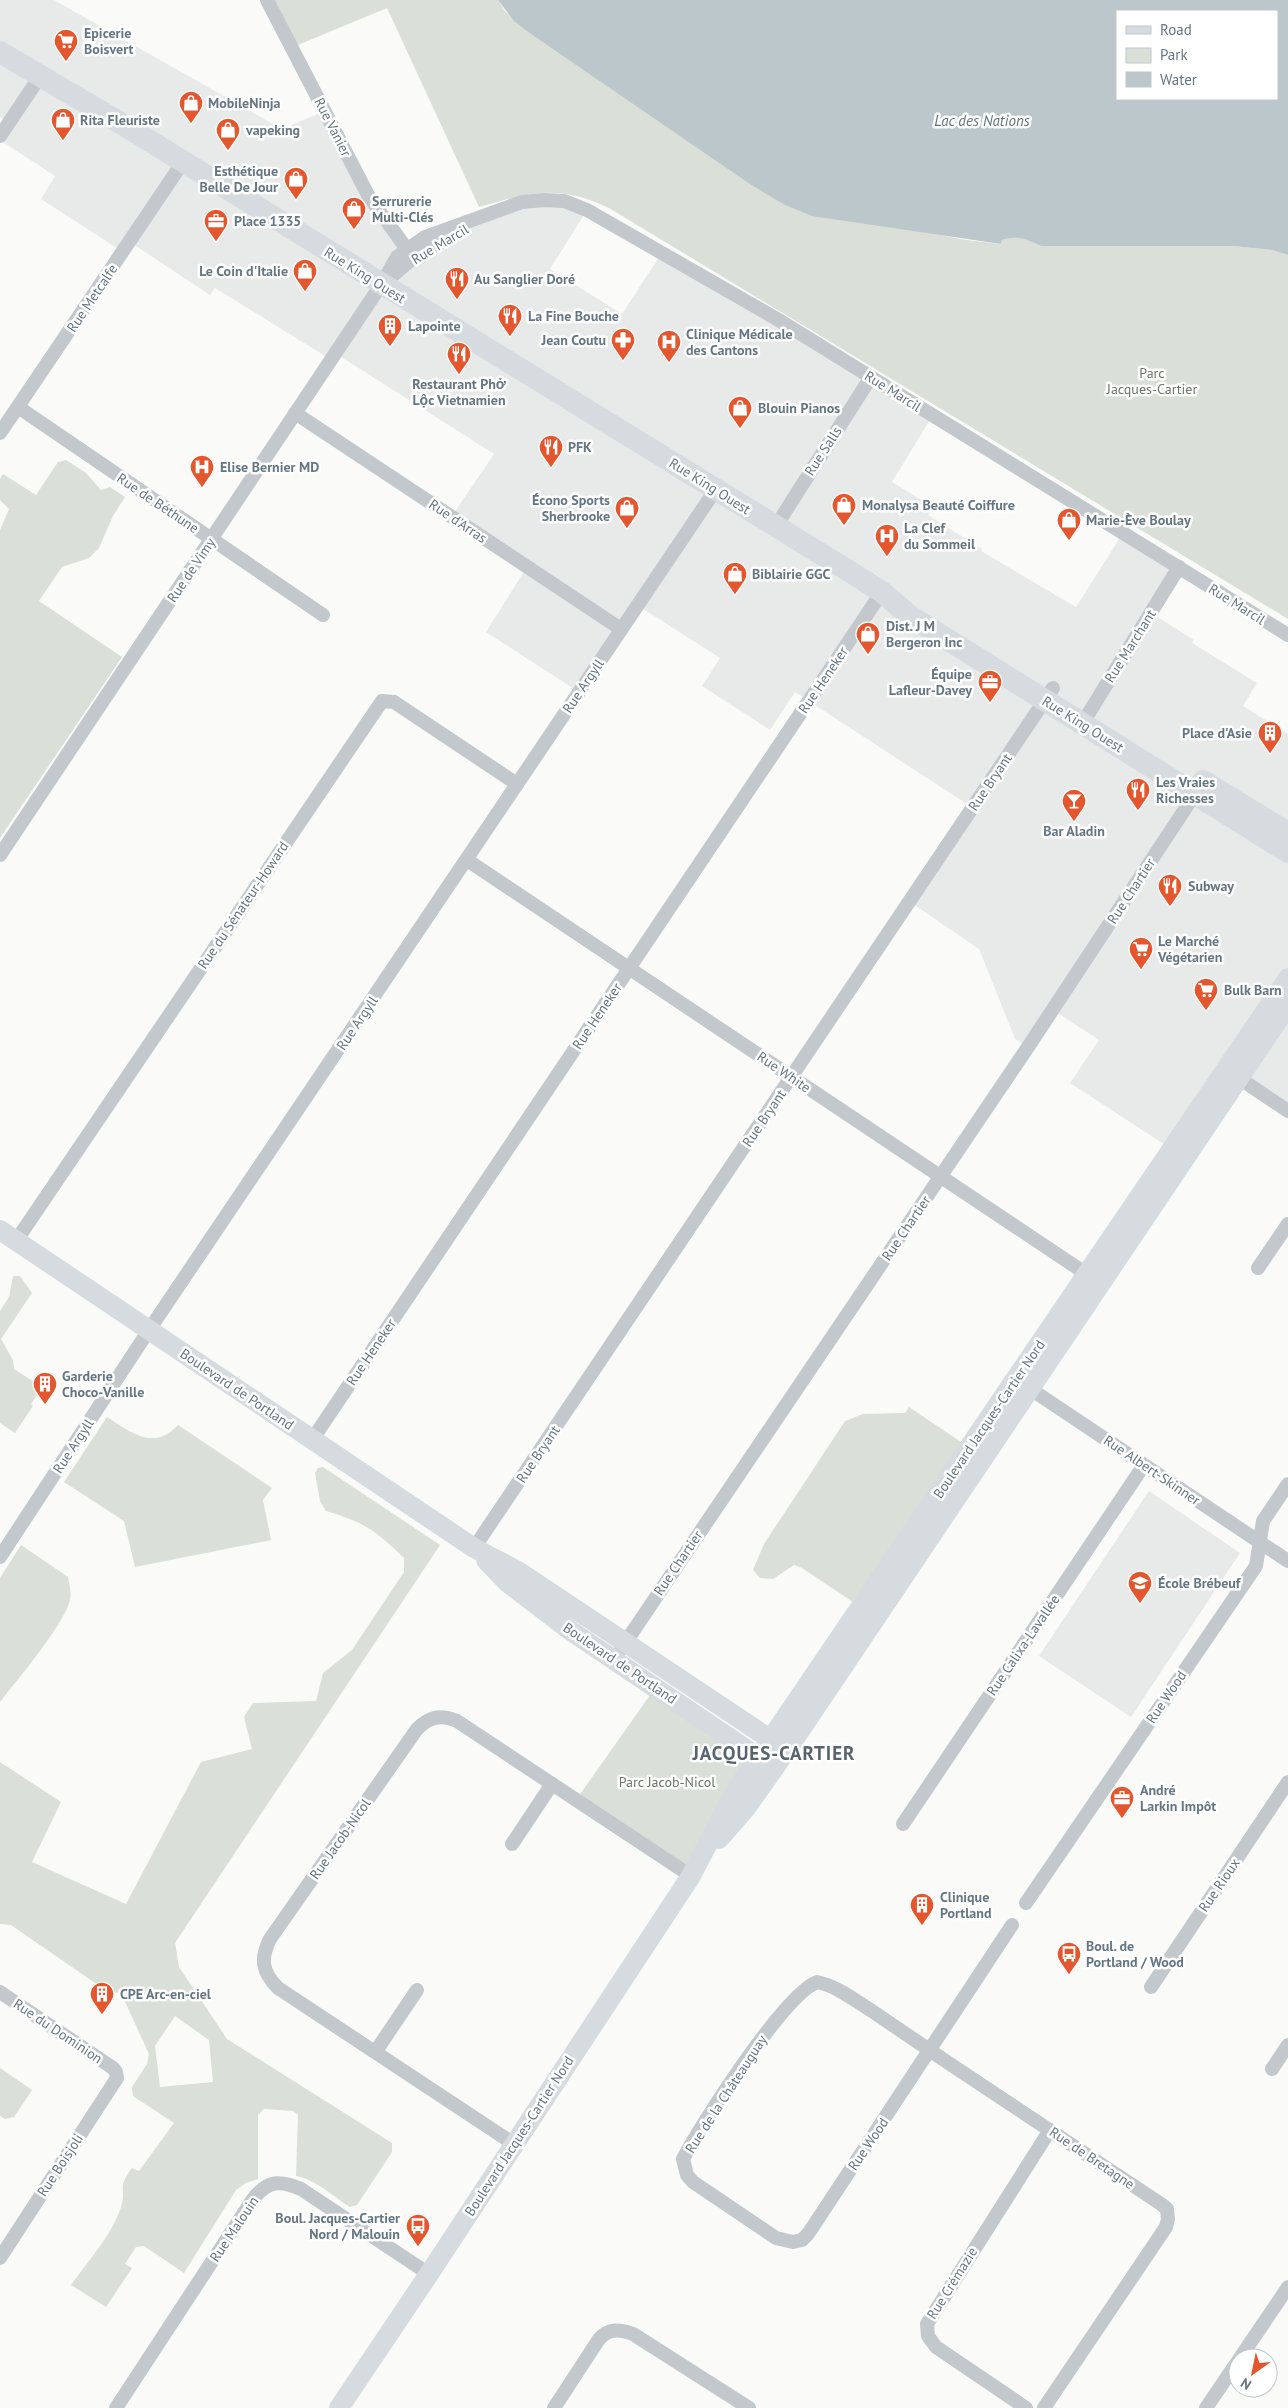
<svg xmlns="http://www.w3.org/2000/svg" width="1288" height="2408" viewBox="0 0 1288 2408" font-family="'PT Sans',sans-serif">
  <rect width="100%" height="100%" fill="#fafaf8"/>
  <g fill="#e8e9e9">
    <path d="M0,0H54L282,129L325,111L409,252L522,202L587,210L550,269L622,314L661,254L933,415L892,482L933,507L928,515L982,549L981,551L1076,607L1123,533L1179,567L1151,613L1194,640L1192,643L1257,683L1243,706L1288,734V1119L1226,1078L1176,1152L1070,1083L1099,1040L1053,1010L1028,1047L1015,1039L979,949L910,902L973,808L795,692L770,730L702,686L720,658L637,605L579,692L486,632L530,562L454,513L494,454L335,353L330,359L215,288L210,295L130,242L123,252L41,199L55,176L0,140L9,123L0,117Z"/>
    <path d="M1149,1491L1240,1553L1131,1717L1039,1656Z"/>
  </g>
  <g fill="#dadfd7" fill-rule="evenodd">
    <path d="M267,0H498L505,11L528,32L783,204L966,240L1001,244L1002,240C1018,235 1026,238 1041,246H1234L1272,250L1288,255V619L609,208C558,184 532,192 479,207L387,8L293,47Z"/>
    <path d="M66,460L86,473L101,490L110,487L125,497L113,516L99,548L89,558L62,567L39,601L122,657L0,838V530L9,509L0,500V479L3,474L36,495L58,462Z"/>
    <path d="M13,1276H20L32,1293L1,1339L13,1360L14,1369L42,1387L31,1404L33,1406L15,1433L0,1423V1311L9,1297Z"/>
    <path d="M909,1407L961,1442L853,1602L802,1568L794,1565L773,1579L760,1578L753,1570L764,1544L845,1421L863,1414L905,1413Z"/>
    <path d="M107,1417C131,1432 153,1452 178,1425L272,1488L263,1500L271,1540L135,1567L124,1521L64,1482Z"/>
    <path d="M323,1467L440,1545L175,1943L179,1967L227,2039L392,2143V2152L357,2205L350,2207C334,2197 315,2179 296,2176L298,2115L293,2111L264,2109L258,2115V2179L246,2183L236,2190L184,2273L144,2246L136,2247L125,2264L132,2268L106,2307L71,2285C88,2261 112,2235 121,2207C127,2188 116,2189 132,2168L139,2171L174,2123L133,2096L132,2087L147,2064L149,2054L122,1995L98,1985L11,1925L0,1924V1762L61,1802L32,1862L126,1904L201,1762L252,1749L244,1717L253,1703L316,1701L323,1673L352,1650L404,1572V1558C375,1530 364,1522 326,1511L320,1501L315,1473L318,1468ZM175,2016L209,2040L213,2082L160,2087L155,2046Z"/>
    <path d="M21,1545L68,1577C69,1584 72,1593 70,1600C64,1625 17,1680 0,1702V1578Z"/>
    <path d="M655,1688L759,1757L691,1876L576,1800Z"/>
    <path d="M0,2068L32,2090L14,2117L5,2119L0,2116Z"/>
  </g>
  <path fill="#bbc7cb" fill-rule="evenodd" d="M498,0H1288V255L1272,250L1234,246H1041C1026,239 1018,235 1002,240L1001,244L812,216L783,204L750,184L528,32L514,21ZM1117,11H1277V99H1117Z"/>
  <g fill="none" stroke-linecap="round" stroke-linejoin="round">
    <g stroke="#c3c8cc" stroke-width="14">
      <path d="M267,0L368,195L406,248"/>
      <path d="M0,136L41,75"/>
      <path d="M384,283L413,258L461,231"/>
      <path d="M18,407L323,615"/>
      <path d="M295,413L621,629"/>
      <path d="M0,433L183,162"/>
      <path d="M776,526L871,377"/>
      <path d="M1082,724L1179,567"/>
      <path d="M0,855L381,285L397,257L425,237L522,202L544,200L564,201L587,210L777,319L1288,635"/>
      <path d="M467,860L1094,1279"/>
      <path d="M1233,1074L1288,1111"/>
      <path d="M16,1241L382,701L394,702L517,784"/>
      <path d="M1258,1268L1288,1224"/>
      <path d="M1023,1384L1288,1561"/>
      <path d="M312,1440L882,592"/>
      <path d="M474,1548L1053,688"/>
      <path d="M0,1557L149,1330L716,489"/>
      <path d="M621,1649L1028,1047L1195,794"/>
      <path d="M903,1824L1144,1465"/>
      <path d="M512,1844L552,1784"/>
      <path d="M1026,1903L1256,1566L1263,1521L1288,1484"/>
      <path d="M1012,1925L808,2234L802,2240L793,2242L776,2238L693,2182L687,2175L683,2159C701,2124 784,1995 817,1982C837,1986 854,2000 872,2011C897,2028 922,2045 947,2062L1161,2204L1167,2209L1168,2219L1166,2227L1044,2408"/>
      <path d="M1151,1987L1288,1782"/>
      <path d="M0,1992L113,2068L116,2072L117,2078L0,2258"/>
      <path d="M376,2051L417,1990"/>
      <path d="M1272,2069L1288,2045"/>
      <path d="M514,2144L278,1988C262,1972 260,1959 270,1939L417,1729C429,1717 440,1714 457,1721L691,1876"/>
      <path d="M1240,2358L1288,2287"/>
      <path d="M116,2408L253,2199C268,2180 280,2180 301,2189L429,2274"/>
      <path d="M554,2408L599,2339C609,2328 620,2329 633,2334L749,2408"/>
      <path d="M1026,2408L936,2347L928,2336L927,2324L1050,2130"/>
      <path d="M1206,2408L1238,2361"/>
    </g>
    <g stroke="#d6dbdf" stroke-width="20">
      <path d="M0,1230L474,1548L518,1571L782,1747"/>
      <path d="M486,1560L508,1583L571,1631L768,1764"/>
      <path d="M719,1839L746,1808L787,1750L1288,1005"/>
      <path d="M339,2408L429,2274L691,1876L731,1799L745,1777L1288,978"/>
    </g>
    <g stroke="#d6dbdf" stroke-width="22">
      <path d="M0,52L132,130L852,573L882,592L910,616L1288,852"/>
      <path d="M1203,781L1288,833"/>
    </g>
  </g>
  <defs>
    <symbol id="supermarket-pin" viewBox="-11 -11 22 30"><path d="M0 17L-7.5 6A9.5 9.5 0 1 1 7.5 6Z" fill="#e4572e" stroke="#fff"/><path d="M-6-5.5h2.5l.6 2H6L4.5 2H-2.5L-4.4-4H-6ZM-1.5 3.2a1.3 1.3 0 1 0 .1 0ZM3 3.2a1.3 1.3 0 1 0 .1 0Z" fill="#fff"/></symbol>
    <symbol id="shop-pin" viewBox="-11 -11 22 30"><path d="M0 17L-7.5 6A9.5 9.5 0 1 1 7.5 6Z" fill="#e4572e" stroke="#fff"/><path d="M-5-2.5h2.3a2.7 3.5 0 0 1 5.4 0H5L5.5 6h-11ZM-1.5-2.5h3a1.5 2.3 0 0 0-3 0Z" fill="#fff"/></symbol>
    <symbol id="office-pin" viewBox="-11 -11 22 30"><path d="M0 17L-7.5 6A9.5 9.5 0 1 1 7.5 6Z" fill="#e4572e" stroke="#fff"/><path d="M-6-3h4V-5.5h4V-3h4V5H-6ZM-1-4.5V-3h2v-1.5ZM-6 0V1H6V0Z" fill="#fff"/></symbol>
    <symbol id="restaurant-pin" viewBox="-11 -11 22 30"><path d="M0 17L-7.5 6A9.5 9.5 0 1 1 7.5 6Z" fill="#e4572e" stroke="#fff"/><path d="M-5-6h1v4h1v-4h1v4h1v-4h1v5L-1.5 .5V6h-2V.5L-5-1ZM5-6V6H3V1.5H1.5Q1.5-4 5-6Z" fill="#fff"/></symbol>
    <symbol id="building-pin" viewBox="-11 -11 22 30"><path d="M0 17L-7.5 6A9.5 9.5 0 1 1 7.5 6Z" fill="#e4572e" stroke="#fff"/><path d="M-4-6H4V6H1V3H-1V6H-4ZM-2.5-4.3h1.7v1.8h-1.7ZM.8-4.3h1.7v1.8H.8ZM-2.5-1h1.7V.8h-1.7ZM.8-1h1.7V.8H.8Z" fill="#fff"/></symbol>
    <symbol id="pharmacy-pin" viewBox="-11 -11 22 30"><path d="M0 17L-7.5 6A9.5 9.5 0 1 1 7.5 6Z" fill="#e4572e" stroke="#fff"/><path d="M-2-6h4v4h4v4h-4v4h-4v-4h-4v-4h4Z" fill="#fff"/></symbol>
    <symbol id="hospital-pin" viewBox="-11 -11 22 30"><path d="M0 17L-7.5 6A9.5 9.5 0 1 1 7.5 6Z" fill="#e4572e" stroke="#fff"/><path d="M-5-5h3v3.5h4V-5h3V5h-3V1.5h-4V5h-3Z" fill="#fff"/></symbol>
    <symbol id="bar-pin" viewBox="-11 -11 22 30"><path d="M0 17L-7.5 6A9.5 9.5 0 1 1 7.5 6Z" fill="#e4572e" stroke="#fff"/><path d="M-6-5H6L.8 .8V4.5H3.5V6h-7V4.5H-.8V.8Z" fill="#fff"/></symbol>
    <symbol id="school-pin" viewBox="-11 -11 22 30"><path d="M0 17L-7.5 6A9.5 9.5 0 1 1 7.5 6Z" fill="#e4572e" stroke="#fff"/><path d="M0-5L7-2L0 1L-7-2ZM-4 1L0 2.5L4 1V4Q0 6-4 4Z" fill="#fff"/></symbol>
    <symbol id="bus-pin" viewBox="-11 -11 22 30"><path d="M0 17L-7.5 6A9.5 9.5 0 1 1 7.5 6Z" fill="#e4572e" stroke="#fff"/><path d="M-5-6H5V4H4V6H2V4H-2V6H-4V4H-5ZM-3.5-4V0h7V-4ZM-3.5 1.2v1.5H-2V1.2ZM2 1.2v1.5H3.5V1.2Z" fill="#fff"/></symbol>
  </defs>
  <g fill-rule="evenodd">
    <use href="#supermarket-pin" x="52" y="27" width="28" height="38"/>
    <use href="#shop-pin" x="177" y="89" width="28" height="38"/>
    <use href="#shop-pin" x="49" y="106" width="28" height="38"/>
    <use href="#shop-pin" x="214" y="116" width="28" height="38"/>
    <use href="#shop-pin" x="282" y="165" width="28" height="38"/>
    <use href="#shop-pin" x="340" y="195" width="28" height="38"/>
    <use href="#office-pin" x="202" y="207" width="28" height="38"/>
    <use href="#shop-pin" x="291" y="257" width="28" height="38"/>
    <use href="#restaurant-pin" x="443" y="265" width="28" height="38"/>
    <use href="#restaurant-pin" x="496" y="302" width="28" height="38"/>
    <use href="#building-pin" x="376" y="312" width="28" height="38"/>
    <use href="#pharmacy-pin" x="609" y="326" width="28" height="38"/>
    <use href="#hospital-pin" x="655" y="328" width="28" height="38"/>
    <use href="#restaurant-pin" x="445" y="340" width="28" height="38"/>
    <use href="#shop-pin" x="726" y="394" width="28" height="38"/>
    <use href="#restaurant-pin" x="537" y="433" width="28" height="38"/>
    <use href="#hospital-pin" x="188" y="453" width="28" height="38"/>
    <use href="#shop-pin" x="830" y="491" width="28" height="38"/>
    <use href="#shop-pin" x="613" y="494" width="28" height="38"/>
    <use href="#shop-pin" x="1055" y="506" width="28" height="38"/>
    <use href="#hospital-pin" x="873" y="522" width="28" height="38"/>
    <use href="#shop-pin" x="721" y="560" width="28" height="38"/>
    <use href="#shop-pin" x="854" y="620" width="28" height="38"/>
    <use href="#office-pin" x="976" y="668" width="28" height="38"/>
    <use href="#building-pin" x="1256" y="719" width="28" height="38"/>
    <use href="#restaurant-pin" x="1124" y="776" width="28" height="38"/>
    <use href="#bar-pin" x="1060" y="787" width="28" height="38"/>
    <use href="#restaurant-pin" x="1156" y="872" width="28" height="38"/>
    <use href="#supermarket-pin" x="1127" y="935" width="28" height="38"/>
    <use href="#supermarket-pin" x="1192" y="976" width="28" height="38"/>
    <use href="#building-pin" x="31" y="1370" width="28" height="38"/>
    <use href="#school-pin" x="1126" y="1569" width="28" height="38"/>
    <use href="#office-pin" x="1108" y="1784" width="28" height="38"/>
    <use href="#building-pin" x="908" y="1891" width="28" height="38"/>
    <use href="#bus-pin" x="1055" y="1940" width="28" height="38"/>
    <use href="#building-pin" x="88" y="1980" width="28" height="38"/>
    <use href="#bus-pin" x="404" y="2212" width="28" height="38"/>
  </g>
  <g text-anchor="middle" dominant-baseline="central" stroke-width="5" stroke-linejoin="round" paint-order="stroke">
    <g font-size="14" font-weight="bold" fill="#657683" stroke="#fff" text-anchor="start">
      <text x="84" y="33">Epicerie<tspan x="84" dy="16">Boisvert</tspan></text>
      <text x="208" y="103">MobileNinja</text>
      <text x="80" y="120">Rita Fleuriste</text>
      <text x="246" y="130">vapeking</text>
      <text x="278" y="171" text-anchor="end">Esthétique<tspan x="278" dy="16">Belle De Jour</tspan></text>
      <text x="372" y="201">Serrurerie<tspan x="372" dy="16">Multi-Clés</tspan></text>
      <text x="234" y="221">Place 1335</text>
      <text x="288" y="271" text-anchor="end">Le Coin d'Italie</text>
      <text x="474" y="279">Au Sanglier Doré</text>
      <text x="528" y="316">La Fine Bouche</text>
      <text x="408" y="326">Lapointe</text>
      <text x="686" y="334">Clinique Médicale<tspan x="686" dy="16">des Cantons</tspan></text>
      <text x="606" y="340" text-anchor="end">Jean Coutu</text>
      <text x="459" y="384" text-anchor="middle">Restaurant Phở<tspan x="459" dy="16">Lộc Vietnamien</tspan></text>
      <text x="758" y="408">Blouin Pianos</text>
      <text x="568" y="447">PFK</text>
      <text x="220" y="467">Elise Bernier MD</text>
      <text x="610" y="500" text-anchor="end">Écono Sports<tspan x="610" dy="16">Sherbrooke</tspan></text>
      <text x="862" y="505">Monalysa Beauté Coiffure</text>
      <text x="1086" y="520">Marie-Ève Boulay</text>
      <text x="904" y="528">La Clef<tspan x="904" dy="16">du Sommeil</tspan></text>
      <text x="752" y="574">Biblairie GGC</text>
      <text x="886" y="626">Dist. J M<tspan x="886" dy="16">Bergeron Inc</tspan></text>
      <text x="972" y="674" text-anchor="end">Équipe<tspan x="972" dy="16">Lafleur-Davey</tspan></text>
      <text x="1252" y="733" text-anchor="end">Place d'Asie</text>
      <text x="1156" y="782">Les Vraies<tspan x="1156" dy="16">Richesses</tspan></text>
      <text x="1074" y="831" text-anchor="middle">Bar Aladin</text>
      <text x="1188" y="886">Subway</text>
      <text x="1158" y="941">Le Marché<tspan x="1158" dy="16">Végétarien</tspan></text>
      <text x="1224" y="990">Bulk Barn</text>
      <text x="62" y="1376">Garderie<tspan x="62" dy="16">Choco-Vanille</tspan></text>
      <text x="1158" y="1583">École Brébeuf</text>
      <text x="1140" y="1790">André<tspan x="1140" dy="16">Larkin Impôt</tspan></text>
      <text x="940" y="1897">Clinique<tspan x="940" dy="16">Portland</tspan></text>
      <text x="1086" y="1946">Boul. de<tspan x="1086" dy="16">Portland / Wood</tspan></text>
      <text x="120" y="1994">CPE Arc-en-ciel</text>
      <text x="400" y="2218" text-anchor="end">Boul. Jacques-Cartier<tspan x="400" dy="16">Nord / Malouin</tspan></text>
    </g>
    <g font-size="14" fill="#657683" stroke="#fff">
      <text transform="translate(333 127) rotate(63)">Rue Vanier</text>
      <text transform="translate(440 244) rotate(-31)">Rue Marcil</text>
      <text transform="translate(365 275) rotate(32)">Rue King Ouest</text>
      <text transform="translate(92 298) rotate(-56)">Rue Metcalfe</text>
      <text transform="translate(893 391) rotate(32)">Rue Marcil</text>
      <text transform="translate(823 451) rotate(-57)">Rue Salls</text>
      <text transform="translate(710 486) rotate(32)">Rue King Ouest</text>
      <text transform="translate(158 503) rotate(34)">Rue de Béthune</text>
      <text transform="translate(458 521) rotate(34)">Rue d'Arras</text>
      <text transform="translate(191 570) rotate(-56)">Rue de Vimy</text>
      <text transform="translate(1237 604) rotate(32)">Rue Marcil</text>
      <text transform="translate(1130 646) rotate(-58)">Rue Marchant</text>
      <text transform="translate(823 680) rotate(-56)">Rue Heneker</text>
      <text transform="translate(583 686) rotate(-56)">Rue Argyll</text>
      <text transform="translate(1083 724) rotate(32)">Rue King Ouest</text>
      <text transform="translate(990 782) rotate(-56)">Rue Bryant</text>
      <text transform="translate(1131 891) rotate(-57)">Rue Chartier</text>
      <text transform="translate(243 905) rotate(-56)">Rue du Sénateur-Howard</text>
      <text transform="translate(597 1016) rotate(-56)">Rue Heneker</text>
      <text transform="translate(357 1023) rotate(-56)">Rue Argyll</text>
      <text transform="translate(784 1072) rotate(34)">Rue White</text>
      <text transform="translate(764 1118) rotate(-56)">Rue Bryant</text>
      <text transform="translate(906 1228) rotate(-56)">Rue Chartier</text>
      <text transform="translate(371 1352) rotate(-56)">Rue Heneker</text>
      <text transform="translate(237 1389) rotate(34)">Boulevard de Portland</text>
      <text transform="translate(989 1419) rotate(-56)">Boulevard Jacques-Cartier Nord</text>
      <text transform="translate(73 1446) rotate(-57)">Rue Argyll</text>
      <text transform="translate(538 1454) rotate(-56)">Rue Bryant</text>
      <text transform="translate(1152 1470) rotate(34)">Rue Albert-Skinner</text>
      <text transform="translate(678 1563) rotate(-56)">Rue Chartier</text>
      <text transform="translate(1023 1645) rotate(-56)">Rue Calixa-Lavallée</text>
      <text transform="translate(620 1663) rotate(34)">Boulevard de Portland</text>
      <text transform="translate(1166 1697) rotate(-56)">Rue Wood</text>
      <text transform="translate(340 1839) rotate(-55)">Rue Jacob-Nicol</text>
      <text transform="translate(1219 1885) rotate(-56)">Rue Rioux</text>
      <text transform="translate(58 2031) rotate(34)">Rue du Dominion</text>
      <text transform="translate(726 2094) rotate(-57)">Rue de la Châteauguay</text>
      <text transform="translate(519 2136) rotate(-57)">Boulevard Jacques-Cartier Nord</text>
      <text transform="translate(868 2144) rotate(-56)">Rue Wood</text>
      <text transform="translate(1092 2158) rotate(34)">Rue de Bretagne</text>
      <text transform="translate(60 2165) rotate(-57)">Rue Boisjoli</text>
      <text transform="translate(234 2229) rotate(-56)">Rue Malouin</text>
      <text transform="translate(952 2283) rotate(-58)">Rue Crémazie</text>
    </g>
    <g font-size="14" fill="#687a64" stroke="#fff">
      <text x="1152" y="373">Parc<tspan x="1152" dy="16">Jacques-Cartier</tspan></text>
      <text x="667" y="1782">Parc Jacob-Nicol</text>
    </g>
    <g font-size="15" font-style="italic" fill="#60757c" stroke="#fff">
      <text x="982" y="120">Lac des Nations</text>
    </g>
    <g font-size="19" font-weight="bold" letter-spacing="1" fill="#57646e" stroke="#fff">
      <text x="774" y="1753">JACQUES-CARTIER</text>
    </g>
  </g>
  <rect x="1116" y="10" width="162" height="90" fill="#ffffff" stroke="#c1c8cd"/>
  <rect x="1126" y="26" width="25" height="8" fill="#d6dbdf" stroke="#c1c8cd"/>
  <text x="1160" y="35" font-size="15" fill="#657683">Road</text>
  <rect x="1126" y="48" width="25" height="15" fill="#dadfd7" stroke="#c1c8cd"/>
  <text x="1160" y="60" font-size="15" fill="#657683">Park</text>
  <rect x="1126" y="72" width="25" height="15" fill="#bbc7cb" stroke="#c1c8cd"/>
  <text x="1160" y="85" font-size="15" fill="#657683">Water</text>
  <g transform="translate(1253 2373) rotate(213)"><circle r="24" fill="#ffffff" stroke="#c1c8cd"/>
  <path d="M0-4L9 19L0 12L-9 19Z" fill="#e4572e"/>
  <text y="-8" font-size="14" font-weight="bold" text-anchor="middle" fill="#657683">N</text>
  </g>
</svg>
